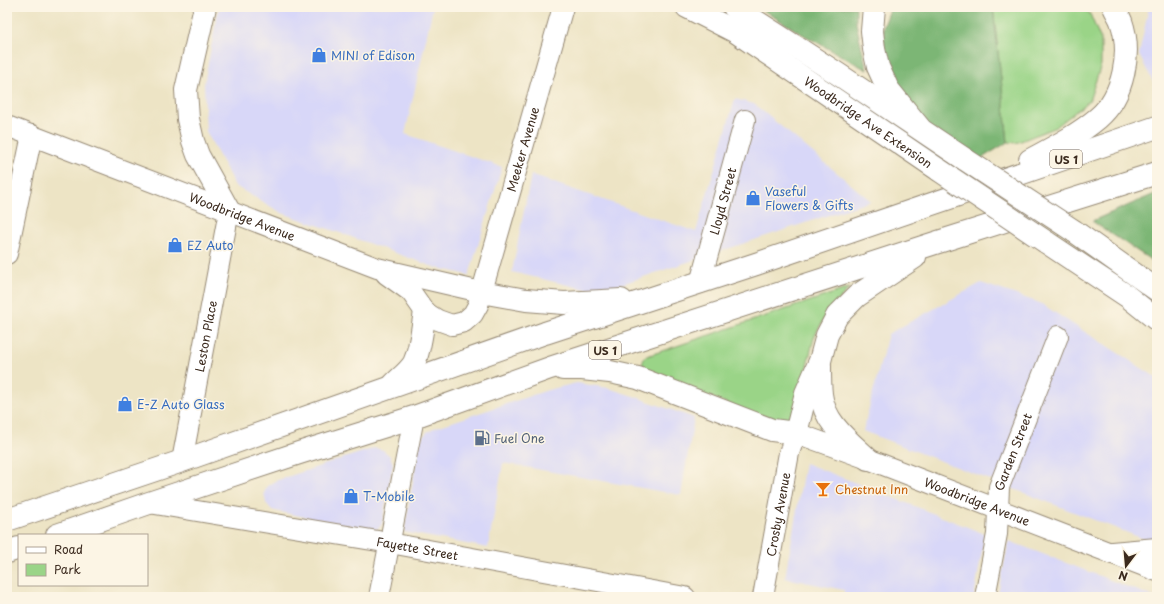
<svg xmlns="http://www.w3.org/2000/svg" width="1164" height="604" viewBox="0 0 1164 604" font-family="'Playpen Sans',sans-serif">
  <rect width="100%" height="100%" fill="#fcf5e5"/>
  <filter id="ink" filterUnits="userSpaceOnUse"><feTurbulence type="fractalNoise" baseFrequency=".025" numOctaves="2"/><feDisplacementMap in="SourceGraphic" scale="8" xChannelSelector="R" yChannelSelector="G"/><feConvolveMatrix kernelMatrix="1 2 1 2 8 2 1 2 1" color-interpolation-filters="sRGB"/></filter>
  <filter id="wash" filterUnits="userSpaceOnUse"><feTurbulence type="fractalNoise" baseFrequency=".012" numOctaves="4" result="noise"/><feDisplacementMap in="SourceGraphic" scale="16" xChannelSelector="R" yChannelSelector="G"/><feGaussianBlur stdDeviation="0.9" result="paint"/><feColorMatrix in="noise" values="0 0 0 0 0 0 0 0 0 0 0 0 0 0 0 0 0 1.4 0 .05"/><feComposite in="paint" operator="in"/></filter>
  <g filter="url(#wash)">
    <rect width="100%" height="100%" fill="#ede4c5"/>
    <g fill="#d8d7f8">
      <path d="M219,7H433L405,134L502,167L469,275L434,267L346,235L282,213L235,186L206,131L204,84Z"/>
      <path d="M1149,7H1157V89L1139,55Z"/>
      <path d="M735,99L754,104L871,201L598,292L512,272L531,175L696,232Z"/>
      <path d="M981,283L1040,303L1157,378V544L863,431L888,334Z"/>
      <path d="M577,383L608,388L633,396L694,418L681,495L503,463L488,548L404,532L420,441L427,432L434,428L548,390Z"/>
      <path d="M375,448L383,450L390,456L393,464L382,524L379,528L374,530L280,512L272,510L266,503L264,493L268,485L275,481Z"/>
      <path d="M805,463L985,534L974,597H844V590L785,578Z"/>
      <path d="M1009,541L1154,597H997Z"/>
    </g>
    <g fill="#9ad487" stroke="#6a7f52">
      <path d="M993,7H1083L1090,14L1101,40V65L1089,101L1056,127L1016,143L1008,142Z"/>
      <path d="M849,288C836,304 822,319 814,338L794,417L785,426L641,370L644,357Z"/>
    </g>
    <g fill="#7bb674" stroke="#5b7049">
      <path d="M758,7H856V23L867,70L802,34Z"/>
      <path d="M891,7H993L1008,142L977,161L919,119L887,77L883,28Z"/>
      <path d="M1157,193V264L1092,221Z"/>
    </g>
  </g>
  <g filter="url(#ink)">
    <g fill="none" stroke-linecap="round" stroke-linejoin="round">
      <defs>
        <g id="minor">
          <path id="s1" d="M7,126L377,268L481,292"/>
          <path d="M7,254L32,135"/>
          <path id="s2" d="M386,274L411,292L425,312L438,320L452,325L464,322L473,314L478,305L563,7"/>
          <path id="s3" d="M700,283L745,120"/>
          <path id="s4" d="M182,461L229,211"/>
          <path id="s5" d="M149,503L390,543L685,597"/>
          <path d="M379,597L414,417"/>
          <path id="s6" d="M763,597L789,453L796,433L868,459L1157,571"/>
          <path id="s7" d="M985,597L997,534L999,487L1058,336"/>
        </g>
        <g id="major">
          <path d="M205,7L186,90L188,119L193,141L198,155L229,211"/>
          <path id="s8" d="M687,7L736,32L939,170"/>
          <path d="M734,7L838,74L966,160"/>
          <path d="M1074,231L1157,290"/>
          <path d="M1046,242L1127,296L1157,320"/>
          <path d="M1112,553L1157,549"/>
        </g>
        <g id="highway">
          <path d="M874,7L872,31L874,49L878,67L888,89L919,127"/>
          <path d="M1030,160C1054,147 1078,135 1098,118C1124,96 1132,52 1121,21C1119,16 1116,12 1114,7"/>
          <path d="M481,292L526,300L564,303L621,300"/>
          <path d="M820,366C820,375 820,385 821,394C824,423 849,441 868,459"/>
          <path d="M563,369H582L610,372L638,378L772,430L796,433L806,393L820,361L827,335L837,316L857,296L915,257"/>
          <path d="M394,384C401,377 409,371 414,363C421,348 422,328 425,312"/>
          <path d="M7,520L182,461L545,333L756,264L1157,127"/>
          <path d="M57,535L149,503L299,453L414,417L550,368L935,243L1157,173"/>
          <path d="M7,552L19,548"/>
        </g>
      </defs>
      <use href="#minor" stroke="#948772" stroke-width="22"/>
      <use href="#major" stroke="#948772" stroke-width="24"/>
      <use href="#highway" stroke="#948772" stroke-width="24"/>
      <use href="#minor" stroke="#fff" stroke-width="20"/>
      <use href="#major" stroke="#fff" stroke-width="22"/>
      <use href="#highway" stroke="#fff" stroke-width="22"/>
      <defs>
        <g id="major-bridge">
          <path d="M966,160L1074,231"/>
          <path d="M939,170L1046,242"/>
        </g>
      </defs>
      <use href="#major-bridge" stroke="#948772" stroke-width="24" stroke-linecap="butt"/>
      <use href="#major-bridge" stroke="#fff" stroke-width="22"/>
    </g>
  </g>
  <defs>
    <symbol id="shop-bare" viewBox="-9 -9 18 18"><path d="M-5-2.5h2.3a2.7 3.5 0 0 1 5.4 0H5L5.5 6h-11ZM-1.5-2.5h3a1.5 2.3 0 0 0-3 0Z" fill="#3f7fe0" stroke="#fcf5e5" stroke-width="2.5" paint-order="stroke"/></symbol>
    <symbol id="fuel-bare" viewBox="-9 -9 18 18"><path d="M-5.5-6h7V0h2V4h1.3V-2.5L3-4.5l.8-.8L6-3V5H2.5V1h-1V6h-7ZM-4.2-4.7v3.2H.2V-4.7Z" fill="#5c6f8a" stroke="#fcf5e5" stroke-width="2.5" paint-order="stroke"/></symbol>
    <symbol id="bar-bare" viewBox="-9 -9 18 18"><path d="M-6-5H6L.8 .8V4.5H3.5V6h-7V4.5H-.8V.8Z" fill="#e8710a" stroke="#fcf5e5" stroke-width="2.5" paint-order="stroke"/></symbol>
  </defs>
  <g fill-rule="evenodd">
    <use href="#shop-bare" x="308" y="44" width="22" height="22"/>
    <use href="#shop-bare" x="742" y="187" width="22" height="22"/>
    <use href="#shop-bare" x="164" y="234" width="22" height="22"/>
    <use href="#shop-bare" x="114" y="393" width="22" height="22"/>
    <use href="#fuel-bare" x="471" y="427" width="22" height="22"/>
    <use href="#bar-bare" x="812" y="478" width="22" height="22"/>
    <use href="#shop-bare" x="340" y="485" width="22" height="22"/>
  </g>
  <g text-anchor="middle" dominant-baseline="central" stroke-width="3" stroke-linejoin="round" paint-order="stroke">
    <g fill="#fcf5e5" stroke="#75675a" stroke-width="1">
      <rect x="1050" y="150" width="32" height="18" rx="3"/>
      <rect x="589" y="341" width="32" height="18" rx="3"/>
    </g>
    <g font-size="11" font-weight="bold" fill="#3b2a1e">
      <text x="1066" y="159">US 1</text>
      <text x="605" y="350">US 1</text>
    </g>
    <g font-size="12" fill="#366cbe" stroke="#fcf5e5" text-anchor="start">
      <text x="331" y="55">MINI of Edison</text>
      <text x="765" y="191">Vaseful<tspan x="765" dy="14">Flowers &amp; Gifts</tspan></text>
      <text x="187" y="245">EZ Auto</text>
      <text x="137" y="404">E-Z Auto Glass</text>
      <text x="363" y="496">T-Mobile</text>
    </g>
    <g font-size="12" fill="#3b2a1e" stroke="#fcf5e5">
      <text stroke="none"><textPath href="#s8" startOffset="215">Woodbridge Ave Extension</textPath></text>
      <text stroke="none"><textPath href="#s2" startOffset="282">Meeker Avenue</textPath></text>
      <text stroke="none"><textPath href="#s3" startOffset="85">Lloyd Street</textPath></text>
      <text stroke="none"><textPath href="#s1" startOffset="252">Woodbridge Avenue</textPath></text>
      <text stroke="none"><textPath href="#s4" startOffset="127">Leston Place</textPath></text>
      <text stroke="none"><textPath href="#s7" startOffset="149">Garden Street</textPath></text>
      <text stroke="none"><textPath href="#s6" startOffset="361">Woodbridge Avenue</textPath></text>
      <text stroke="none"><textPath href="#s6" startOffset="84">Crosby Avenue</textPath></text>
      <text stroke="none"><textPath href="#s5" startOffset="272">Fayette Street</textPath></text>
    </g>
    <g font-size="12" fill="#4e5e75" stroke="#fcf5e5" text-anchor="start">
      <text x="494" y="438">Fuel One</text>
    </g>
    <g font-size="12" fill="#c56008" stroke="#fcf5e5" text-anchor="start">
      <text x="835" y="489">Chestnut Inn</text>
    </g>
  </g>
  <rect width="1164" height="604" fill="none" stroke="#fcf5e5" stroke-width="24"/>
  <rect x="18" y="534" width="130" height="52" fill="#fcf5e5" stroke="#afa495"/>
  <rect x="26" y="547" width="20" height="6" fill="#ffffff" stroke="#afa495"/>
  <text x="54" y="554" font-size="12" fill="#3b2a1e">Road</text>
  <rect x="26" y="564" width="20" height="12" fill="#9ad487" stroke="#afa495"/>
  <text x="54" y="574" font-size="12" fill="#3b2a1e">Park</text>
  <g transform="translate(1126 566) rotate(196)" stroke="#fcf5e5" stroke-width="3" paint-order="stroke">
  <path d="M0-3L7 15L0 10L-7 15Z" fill="#3b2a1e"/>
  <text y="-6" font-size="11" font-weight="bold" text-anchor="middle" fill="#3b2a1e">N</text>
  </g>
</svg>
